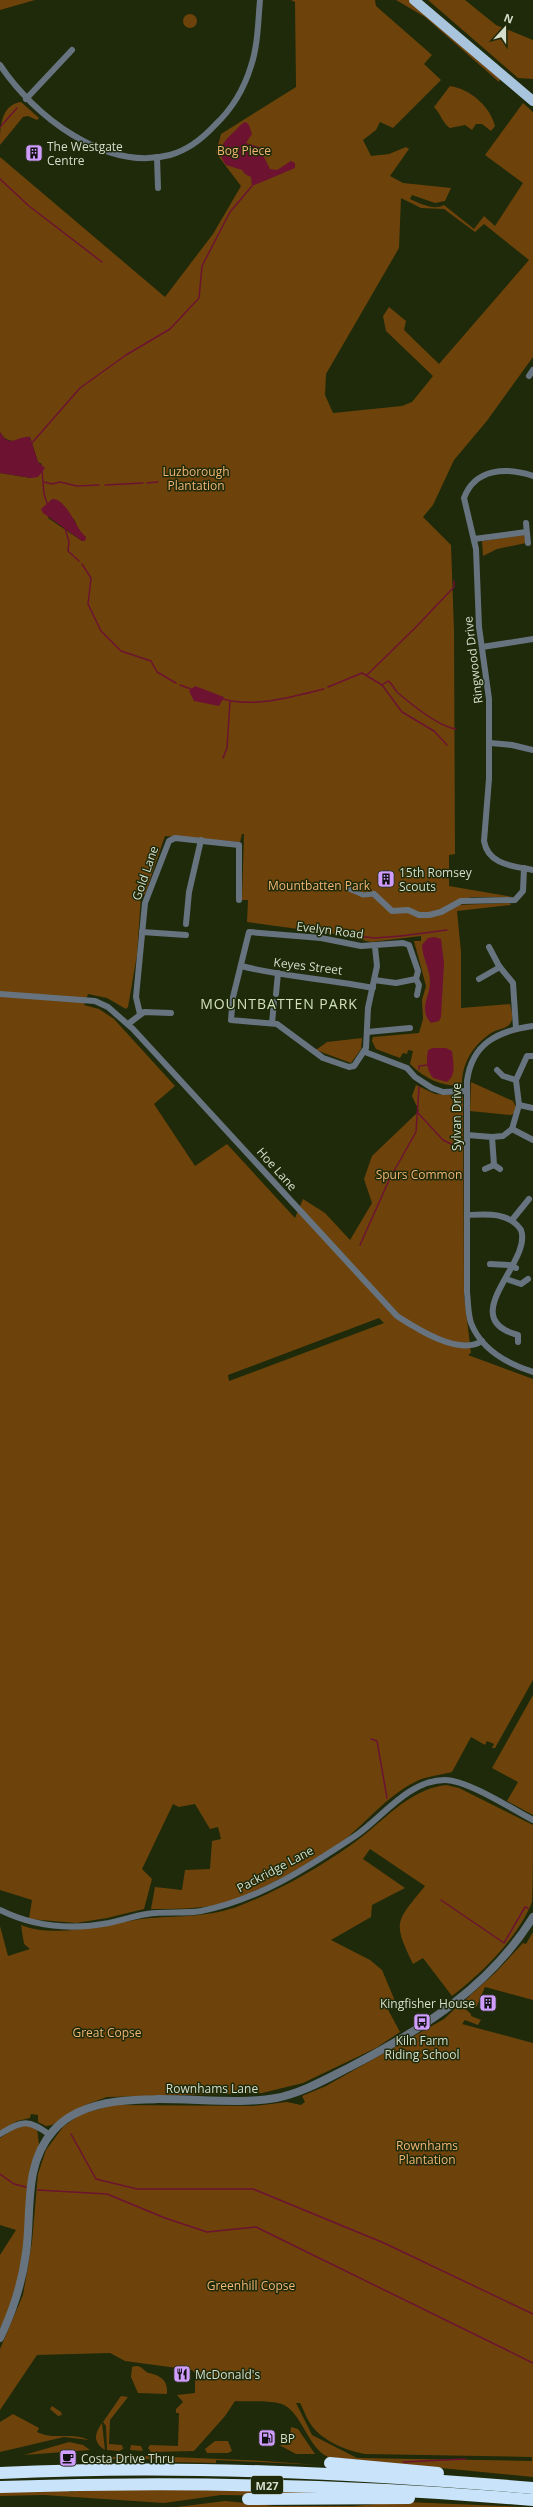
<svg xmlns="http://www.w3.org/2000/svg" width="533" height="2507" viewBox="0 0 533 2507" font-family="'Open Sans',sans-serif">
  <rect width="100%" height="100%" fill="#1e2a0a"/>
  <g fill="#6d430b" fill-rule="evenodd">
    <path d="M0,0H35L0,10Z"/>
    <path d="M291,0H375L376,6L432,55L424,64L441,80L393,128L380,122L376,130L363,140L371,156L389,154L406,147L409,149L390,176L403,183L451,188L445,201L435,203L412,195L410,199C419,203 434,211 444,205L474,229L484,216L495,226L523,183L485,155L523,103L533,112V357L486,422L454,460L433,505L423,517L451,545L454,631L455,854L449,855V886L513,897H472L455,901L456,905L509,903L511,905L457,911L461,952V1008L510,1004C511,1009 514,1017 511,1022C508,1029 498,1029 493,1032C474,1043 461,1064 462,1086C441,1086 425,1079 410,1064L413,1051L408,1050L407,1054L403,1053L400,1058L376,1049L372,1041L373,1037L419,1033L423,1019L422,1000L426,986L414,941H421V936L371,942L335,934L247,922L248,900H242L244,834H242L240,842L165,836L145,894L141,895L137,955L128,1007L126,1009L107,998L88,994L84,1005L99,1009L114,1019L175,1086L154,1104L195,1166L227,1144L295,1218L303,1199L325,1213L350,1240L372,1203L364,1179L372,1156L419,1111L412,1096L416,1085L435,1094L463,1096L464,1295L471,1353L468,1355L533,1379V1680L495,1748H492L494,1744L487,1741L485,1745L471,1737L452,1772C441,1775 427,1776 417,1781C391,1793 370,1818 349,1836C323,1857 252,1897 220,1904C197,1909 174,1909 151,1909L155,1887L182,1890L185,1870L210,1869L212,1841L221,1839L218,1827L210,1829L195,1804L179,1807L173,1804L142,1869L152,1879L144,1909L107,1918L76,1923L29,1919L32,1900L0,1890V473L31,478L42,464L38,462L30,437C19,441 7,445 0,432V157L165,297L213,234L241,186L216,153L221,134L296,87L295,2ZM401,198L421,208L444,209L475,232L484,224L529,260L439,364L404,330L406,321L389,307L383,316L386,331L433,376L412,402L402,406L333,413L325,395L326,374L399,248ZM60,502L75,521L79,532L86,537L82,541L48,518ZM379,1318L384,1323L229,1381L228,1375Z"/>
    <path d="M396,0H411L500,79L499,82L425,17Z"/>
    <path d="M428,0H465L496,25L533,40V79L518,78Z"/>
    <circle cx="190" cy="21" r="7"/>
    <path d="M450,86C470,89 490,106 495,126L491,131L482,124H476L472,130L465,125L450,128C443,124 441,114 434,107Z"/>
    <path d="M21,102L39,118L37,120L28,116L23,117L0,145C0,129 0,105 21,102Z"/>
    <path d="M524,535L526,543L497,549L483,556L482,541Z"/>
    <path d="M362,1038L361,1049L351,1063L316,1050L327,1042Z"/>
    <path d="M471,1082L513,1101L516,1107L515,1113L511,1115L470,1111Z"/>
    <path d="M533,1695V1815L507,1801L518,1782L492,1768Z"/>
    <path d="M446,1785L459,1788L533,1825C533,1839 533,1893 532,1902C518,1938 482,1973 452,1996L423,1958L413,1964C392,1921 396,1922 425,1886L370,1849L363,1859L405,1888L372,1905L371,1917L331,1940L370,1960L382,1970L395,2001L386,2006L400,2032L376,2048L303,2083L262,2093L107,2097L85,2105L52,2125L46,2126L38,2122V2115L31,2114L30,2118L17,2121L0,2131V1926L8,1956L30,1949L24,1944L21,1925C58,1940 112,1922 150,1918C179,1916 211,1917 239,1906C278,1891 317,1869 351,1845C383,1823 406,1790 446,1785Z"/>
    <path d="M533,1932V2000L485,1987L477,2006L474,2009L469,2008L464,2001L496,1972L523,1943L526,1944Z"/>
    <path d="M460,2004L471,2014V2016L481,2020L478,2025L465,2020L462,2024L533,2043V2477L328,2457C308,2448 301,2411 282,2404C268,2400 249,2402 235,2401L225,2416L194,2451L151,2452L148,2448L150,2445L178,2446L179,2413H176V2409L183,2402L177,2395L195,2393V2373L192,2370L125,2361L110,2353L37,2355L0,2410V2349L23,2295L32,2242L38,2174L46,2150L63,2127L81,2114L114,2105L254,2106L287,2102L301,2105L305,2102L302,2096L326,2086L444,2019ZM296,2403H300C304,2410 307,2420 312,2426C323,2441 347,2451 365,2454L532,2457V2461L357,2458L312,2435Z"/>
    <path d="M28,2125L37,2129L39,2144C28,2206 29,2272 0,2329V2255L16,2230L0,2225V2138L14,2129Z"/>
    <path d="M136,2366C143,2366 144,2372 149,2373C161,2376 168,2380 167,2394L138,2393L131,2377L132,2367Z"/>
    <path d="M121,2396L128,2397L110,2420L109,2444L122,2445L123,2449L119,2451L107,2450L106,2426L103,2422Z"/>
    <path d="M52,2406L61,2412L62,2415L58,2416L50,2409Z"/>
    <path d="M13,2414L39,2428L37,2432C54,2441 71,2431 89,2440L64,2437L0,2452V2422Z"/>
    <path d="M102,2423L105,2450C92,2442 95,2433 102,2423Z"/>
    <path d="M291,2427L298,2429L315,2454H296L279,2445H289Z"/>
    <path d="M215,2441H228L232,2451L228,2453H207L205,2449Z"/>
    <path d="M69,2442L83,2445L90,2450L24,2455Z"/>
    <path d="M131,2445L141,2446L143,2451L130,2450Z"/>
    <path d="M149,2456L265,2461L318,2465L216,2460V2463L169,2462L164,2459H97L107,2457Z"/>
    <path d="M69,2489L70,2492L83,2489L314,2491L293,2496L221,2495L164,2503L44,2495L0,2496V2491Z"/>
    <path d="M225,2501L275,2506H352L405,2502L527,2507H177Z"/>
  </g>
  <g fill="#6d1331">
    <path d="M246,122L249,125L252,134L246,143L259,147L270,169L277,170L291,161L295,163V168L252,186L251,177L245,174L242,170L226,165C214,150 225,140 236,130C240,126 241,123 246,122Z"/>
    <path d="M0,432C10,450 18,435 30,437L38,462L45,468L38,477L31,478L0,473Z"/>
    <path d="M52,499C67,498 76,530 86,537L85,541H82L43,513L41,509Z"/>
    <path d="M195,686L224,697L219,706L194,701L189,691Z"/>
    <path d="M434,937L441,939L444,963L441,1017L439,1021L431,1023C418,1009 430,997 430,982C430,969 422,957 422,945L428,938Z"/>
    <path d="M433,1048H446L452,1051C453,1062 457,1075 447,1082L433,1078C426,1068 426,1062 428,1050Z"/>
    <circle cx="418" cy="2161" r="5"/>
  </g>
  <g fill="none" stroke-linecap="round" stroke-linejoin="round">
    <g stroke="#6d1331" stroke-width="1.5">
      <path d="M0,127L17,108"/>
      <path d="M0,179L29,206L102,262"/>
      <path d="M31,444L80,388L126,355L170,329L199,298L202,266L230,212L252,186"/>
      <path d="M42,471L44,494L47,503"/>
      <path d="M44,482L52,484L60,482L77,486L99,485"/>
      <path d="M147,483L158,482"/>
      <path d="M105,485L143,483"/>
      <path d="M65,528L69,542L68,551L79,561"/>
      <path d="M82,564L91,578L88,604L101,631L121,651L151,661L157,672L176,683"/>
      <path d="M367,675L415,628L454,587V581"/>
      <path d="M180,685L191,689"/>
      <path d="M382,685L388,681C393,684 394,689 398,693C411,704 440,727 456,729"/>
      <path d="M328,687L362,673L382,685L402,712L434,731L447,745"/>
      <path d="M223,699C255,708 292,697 324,689"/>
      <path d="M223,758L227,748L230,701"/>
      <path d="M348,935L375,938L401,936"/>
      <path d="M401,936L447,930"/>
      <path d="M419,1069V1066L427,1065"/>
      <path d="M418,1113L443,1140L459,1148"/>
      <path d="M360,1245L390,1178L416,1132L419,1087"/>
      <path d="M371,1739L377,1741L387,1798"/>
      <path d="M441,1900L504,1943L525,1907L528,1908"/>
      <path d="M71,2134L96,2179L137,2189H253L384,2243L533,2314"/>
      <path d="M0,2174L14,2184L26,2187"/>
      <path d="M38,2190L107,2194L165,2218L207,2232L256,2227L533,2363"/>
      <path d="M403,2462L465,2459"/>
    </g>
    <path stroke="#677480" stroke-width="5" d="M349,889L363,895L374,894"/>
    <g stroke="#677480" stroke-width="6">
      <path d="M0,65C33,115 105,172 170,155C188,150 203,138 215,125C232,109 244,89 251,66C258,45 258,22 260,0"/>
      <path d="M26,99L72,50"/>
      <path d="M157,157L158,188"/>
      <path d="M529,376L533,370"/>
      <path d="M533,476C507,467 475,468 464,498L476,549L479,627L489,699V779L484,841C488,865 513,866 533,870"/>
      <path d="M526,523L528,543"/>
      <path d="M474,539L526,532"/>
      <path d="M482,647L533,639"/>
      <path d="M490,743L512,745L533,750"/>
      <path d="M374,894L392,911L408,910L419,915H429L441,912L461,901L515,900L523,891L524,868"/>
      <path d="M186,924L189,892L201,840"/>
      <path d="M142,932L186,935"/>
      <path d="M489,947L499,966L513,983L516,1028"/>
      <path d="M241,966C284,977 329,979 373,988"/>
      <path d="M416,979L419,985L417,995"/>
      <path d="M479,979L500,967"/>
      <path d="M374,980L396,983L416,979L418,971L409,945L403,943L361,946L321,938L249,932L233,997L231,1020L277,1024L323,1058L349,1067L354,1066L366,1048L368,1008L377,966L375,947"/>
      <path d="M0,994L95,1001L108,1007L133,1029L397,1316C417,1329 459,1356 482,1341"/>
      <path d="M276,994L278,973"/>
      <path d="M140,1014L136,997L145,903L169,841L175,838L239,845V900"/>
      <path d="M272,1023L274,1002"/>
      <path d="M128,1024L144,1012L171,1013"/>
      <path d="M533,1026C498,1031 472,1043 467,1081V1292C468,1301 468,1314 471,1323C481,1349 508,1364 533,1372"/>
      <path d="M367,1032L410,1028"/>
      <path d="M365,1052L407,1068L415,1077L432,1088L443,1092L467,1091"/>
      <path d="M497,1070L503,1076L516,1080"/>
      <path d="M519,1105L533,1108"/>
      <path d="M512,1129L519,1105L516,1080L527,1056H533"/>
      <path d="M467,1135L492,1137L494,1165L500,1169"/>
      <path d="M492,1137L503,1136L512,1129L533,1140"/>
      <path d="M485,1169L494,1165"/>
      <path d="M468,1215C487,1214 509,1212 521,1230C533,1262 454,1318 518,1335V1342"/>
      <path d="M512,1220L529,1199"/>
      <path d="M490,1264L509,1265L516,1268"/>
      <path d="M509,1280L521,1284L528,1279"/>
      <path d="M0,1910C34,1927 72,1930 109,1923C122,1920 134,1916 147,1914C165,1911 183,1914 201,1911C258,1900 307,1868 355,1836C382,1818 408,1780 445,1780C467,1780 512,1809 533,1820"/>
      <path d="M0,2134C23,2120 28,2119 50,2135"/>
    </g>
    <path stroke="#677480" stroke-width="8" d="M0,2338C13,2311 22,2283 26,2253C32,2212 23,2165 53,2131C98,2078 211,2110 276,2098C302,2093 326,2079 350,2067C421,2030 490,1987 533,1917"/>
    <path stroke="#a9c4dd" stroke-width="10" d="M414,0L533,101"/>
    <g stroke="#c9e3fb" stroke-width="12">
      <path d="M330,2463L438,2473"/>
      <path d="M0,2473C177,2464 356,2473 533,2488"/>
      <path d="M0,2487C178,2481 355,2485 533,2500"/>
      <path d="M248,2499L409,2498"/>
    </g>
  </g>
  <defs>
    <symbol id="building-square" viewBox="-11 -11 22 22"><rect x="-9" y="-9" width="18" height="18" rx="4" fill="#d09dff" stroke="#1e2a0a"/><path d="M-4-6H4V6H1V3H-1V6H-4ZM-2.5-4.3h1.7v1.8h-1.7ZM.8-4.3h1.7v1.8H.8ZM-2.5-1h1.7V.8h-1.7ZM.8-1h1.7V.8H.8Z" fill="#111"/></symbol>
    <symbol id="bus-square" viewBox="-11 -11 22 22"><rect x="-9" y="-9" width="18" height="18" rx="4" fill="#d09dff" stroke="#1e2a0a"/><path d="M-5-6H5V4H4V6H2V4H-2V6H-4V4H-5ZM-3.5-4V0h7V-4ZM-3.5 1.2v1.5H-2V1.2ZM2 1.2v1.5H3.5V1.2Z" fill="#111"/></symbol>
    <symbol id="restaurant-square" viewBox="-11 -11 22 22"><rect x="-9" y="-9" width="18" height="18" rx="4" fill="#d09dff" stroke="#1e2a0a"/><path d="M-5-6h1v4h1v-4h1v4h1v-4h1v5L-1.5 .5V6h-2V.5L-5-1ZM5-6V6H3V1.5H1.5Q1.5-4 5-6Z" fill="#111"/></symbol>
    <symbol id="fuel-square" viewBox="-11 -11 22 22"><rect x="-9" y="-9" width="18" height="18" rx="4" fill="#d09dff" stroke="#1e2a0a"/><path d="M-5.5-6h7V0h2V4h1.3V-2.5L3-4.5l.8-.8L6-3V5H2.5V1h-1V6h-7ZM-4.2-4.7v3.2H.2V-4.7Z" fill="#111"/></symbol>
    <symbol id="cafe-square" viewBox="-11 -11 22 22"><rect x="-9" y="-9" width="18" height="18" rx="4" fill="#d09dff" stroke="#1e2a0a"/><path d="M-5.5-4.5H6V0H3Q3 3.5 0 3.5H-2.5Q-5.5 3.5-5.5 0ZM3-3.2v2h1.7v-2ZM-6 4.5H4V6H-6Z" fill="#111"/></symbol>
  </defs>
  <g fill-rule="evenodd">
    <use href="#building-square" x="24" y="143" width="20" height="20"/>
    <use href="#building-square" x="376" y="869" width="20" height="20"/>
    <use href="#building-square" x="478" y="1993" width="20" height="20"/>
    <use href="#bus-square" x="412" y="2012" width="20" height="20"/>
    <use href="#restaurant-square" x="172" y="2364" width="20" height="20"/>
    <use href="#fuel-square" x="257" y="2428" width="20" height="20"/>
    <use href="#cafe-square" x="58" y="2448" width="20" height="20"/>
  </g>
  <g text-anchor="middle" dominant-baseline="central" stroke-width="3" stroke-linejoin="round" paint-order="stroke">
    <rect fill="#1e2a0a" stroke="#9fa892" stroke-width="1" x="251" y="2476" width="32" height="18" rx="3"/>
    <g font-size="11" font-weight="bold" fill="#d6decc">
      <text x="267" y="2485">M27</text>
    </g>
    <g font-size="12" fill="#d6decc" stroke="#1e2a0a" text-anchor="start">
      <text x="47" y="146">The Westgate<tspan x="47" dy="14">Centre</tspan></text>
      <text x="399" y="872">15th Romsey<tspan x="399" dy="14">Scouts</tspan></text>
      <text x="475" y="2003" text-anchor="end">Kingfisher House</text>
      <text x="422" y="2040" text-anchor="middle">Kiln Farm<tspan x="422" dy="14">Riding School</tspan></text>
      <text x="195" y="2374">McDonald's</text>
      <text x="280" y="2438">BP</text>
      <text x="81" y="2458">Costa Drive Thru</text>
    </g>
    <g font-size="12" fill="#f3b573" stroke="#1e2a0a">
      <text x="244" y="150">Bog Piece</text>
      <text x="196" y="471">Luzborough<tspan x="196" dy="14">Plantation</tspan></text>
      <text x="319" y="885">Mountbatten Park</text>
      <text x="419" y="1174">Spurs Common</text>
      <text x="107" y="2032">Great Copse</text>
      <text x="427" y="2145">Rownhams<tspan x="427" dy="14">Plantation</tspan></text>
      <text x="251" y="2285">Greenhill Copse</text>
    </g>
    <g font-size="12" fill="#d6decc" stroke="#1e2a0a">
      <text transform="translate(473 660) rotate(-97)">Ringwood Drive</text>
      <text transform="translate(145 873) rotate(-71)">Gold Lane</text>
      <text transform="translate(330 930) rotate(7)">Evelyn Road</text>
      <text transform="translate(308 966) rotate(7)">Keyes Street</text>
      <text transform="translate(456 1117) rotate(-90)">Sylvan Drive</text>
      <text transform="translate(277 1169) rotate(48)">Hoe Lane</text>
      <text transform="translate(275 1869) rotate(-28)">Packridge Lane</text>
      <text x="212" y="2088">Rownhams Lane</text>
    </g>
    <g font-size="14" letter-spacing="1" fill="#d1e2bc" stroke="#1e2a0a">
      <text x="279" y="1003">MOUNTBATTEN PARK</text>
    </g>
  </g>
  <g transform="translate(505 28) rotate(21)" stroke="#1e2a0a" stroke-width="3" paint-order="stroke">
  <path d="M0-3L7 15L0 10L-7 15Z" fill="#d6decc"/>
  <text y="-6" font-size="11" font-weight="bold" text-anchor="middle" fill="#d6decc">N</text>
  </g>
</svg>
